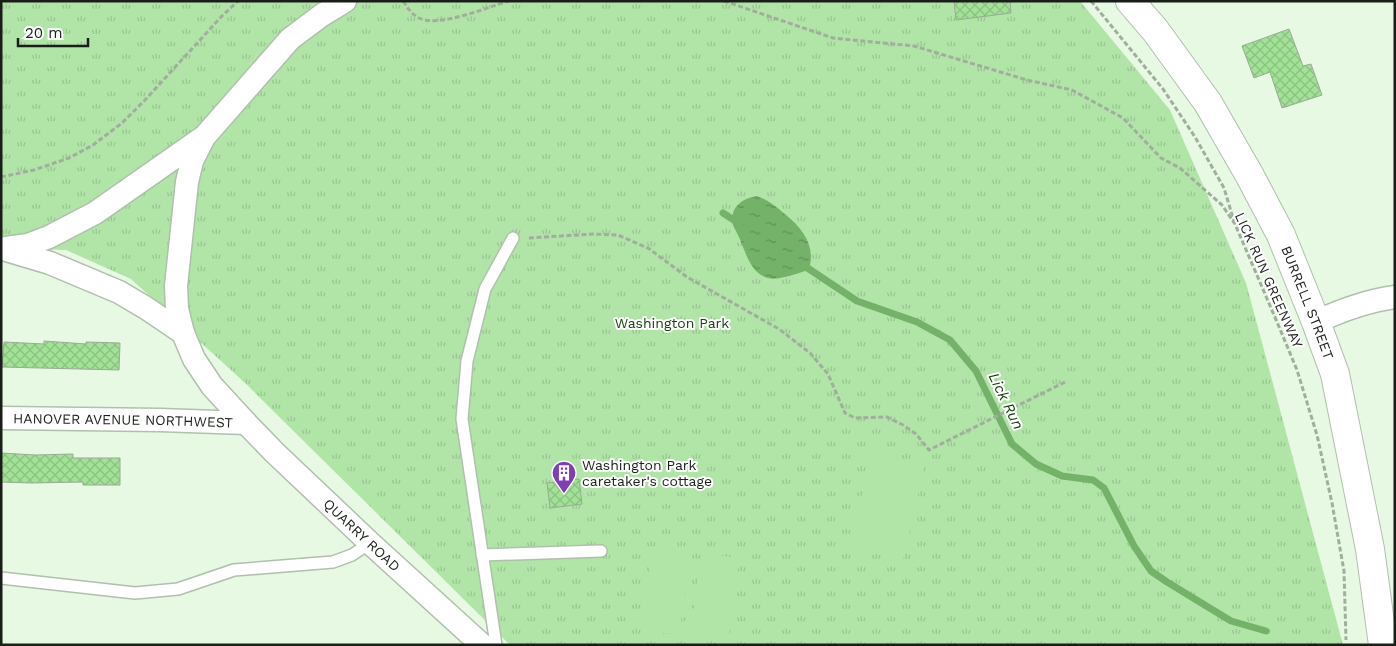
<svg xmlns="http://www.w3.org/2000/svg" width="1396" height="646" viewBox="0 0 1396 646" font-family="'Work Sans',sans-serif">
  <defs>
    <pattern id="park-tufts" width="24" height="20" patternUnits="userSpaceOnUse" patternTransform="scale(1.25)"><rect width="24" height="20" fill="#b1e5a8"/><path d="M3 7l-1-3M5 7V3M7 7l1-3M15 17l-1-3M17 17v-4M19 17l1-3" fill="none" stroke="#98c490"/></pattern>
    <pattern id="water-ripples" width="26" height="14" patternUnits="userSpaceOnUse" patternTransform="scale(1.25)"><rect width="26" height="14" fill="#73b268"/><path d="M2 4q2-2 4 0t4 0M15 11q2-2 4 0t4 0" fill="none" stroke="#5e9055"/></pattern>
    <pattern id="building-cross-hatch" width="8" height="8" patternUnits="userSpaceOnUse" patternTransform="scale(1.25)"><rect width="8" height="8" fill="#a2e296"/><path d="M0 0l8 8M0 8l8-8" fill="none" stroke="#8bc181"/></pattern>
  </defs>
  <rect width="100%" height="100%" fill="#e7f8e3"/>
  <path fill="url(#park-tufts)" d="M1,1H1080L1170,110L1246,283L1343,645H510L243,381L131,279L66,250L1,248Z"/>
  <g fill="#b1e5a8">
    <path d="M871,452L925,464L903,560L850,548Z"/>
    <path d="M652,547L691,552L679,635L641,630Z"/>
    <path d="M701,553L739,558L728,642L690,637Z"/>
  </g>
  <path fill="url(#water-ripples)" d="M757,196C770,201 775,206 786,215C803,229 816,246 809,269C801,273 777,281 768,278C751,273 747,256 741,242C739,236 735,230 733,225C729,208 742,198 757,196Z"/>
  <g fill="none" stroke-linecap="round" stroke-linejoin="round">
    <g stroke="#73b268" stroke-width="7">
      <path d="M723,213L740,224"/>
      <path d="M803,265L857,301L917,322L950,340L976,371L1012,444L1036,464L1062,476L1093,480L1104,488L1134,546L1151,571L1167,582L1231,621L1266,631"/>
    </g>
  </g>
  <g fill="url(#building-cross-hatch)" stroke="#9aaa97">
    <path d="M954,1H1010L1011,13L956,20Z"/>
    <path d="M1289,29L1303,66L1311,64L1322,95L1282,108L1270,72L1254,78L1242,46Z"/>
    <path d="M44,341L86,344V342L120,343L119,370L2,367L4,342L44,344Z"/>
    <path d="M1,453L35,455L73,454V458H120V485H83V482L31,483L1,482Z"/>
    <path d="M579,479L582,504L550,508L547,483Z"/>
  </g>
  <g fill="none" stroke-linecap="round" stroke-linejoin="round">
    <defs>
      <g id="lane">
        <path d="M482,555L601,551"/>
        <path d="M1,578L135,593L178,589L234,570L333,562L352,555L370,543"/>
        <path d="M496,645L462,419L467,361L485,289L513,238"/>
      </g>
      <g id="street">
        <path d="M6,248L28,245L49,237L95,213L205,136L290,39L322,15L345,1"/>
        <path id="s1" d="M3,249L50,263L119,292L146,308L183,333L194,359L212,386L246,423L274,452L370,543L482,645"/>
        <path d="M1316,322C1342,310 1366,301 1395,297"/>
        <path d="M183,333L177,309L176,286L187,182L192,161L204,137"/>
        <path id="s2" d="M1,418L160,420L246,423"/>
      </g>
      <g id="secondary">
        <path id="s3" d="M1130,1L1155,30L1208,103L1250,176L1281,235L1316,322L1335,374L1370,549L1383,645"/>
      </g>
    </defs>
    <use href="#lane" stroke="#afc0ac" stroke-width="14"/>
    <use href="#street" stroke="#afc0ac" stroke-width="25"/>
    <use href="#secondary" stroke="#afc0ac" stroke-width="30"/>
    <g stroke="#a1ae9e" stroke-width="3" stroke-dasharray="5 2.5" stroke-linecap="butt">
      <path d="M403,1C408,8 411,14 419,18C440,28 487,7 509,1"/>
      <path d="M724,1L833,38L914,46L1027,80L1072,90L1123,118L1161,158L1180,168L1222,205L1235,224L1277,322L1297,370L1317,435L1332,503L1344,571L1346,640"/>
      <path d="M1091,1L1163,89L1195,137L1224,188L1234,221"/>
      <path d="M1,177L34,170L69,158L93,145L122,123L145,100L222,16L238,1"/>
      <path d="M529,238L593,234L618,235L648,248L687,277L779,329L810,353L828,374L845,413L855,418L887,417L903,425L916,434L929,450L1065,382"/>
    </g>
    <use href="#lane" stroke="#fff" stroke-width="11"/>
    <use href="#street" stroke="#fff" stroke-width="22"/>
    <use href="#secondary" stroke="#fff" stroke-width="28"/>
  </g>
  <defs>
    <symbol id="building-pin" viewBox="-11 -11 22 30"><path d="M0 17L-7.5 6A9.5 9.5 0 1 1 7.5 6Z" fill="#803eb2" stroke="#fff"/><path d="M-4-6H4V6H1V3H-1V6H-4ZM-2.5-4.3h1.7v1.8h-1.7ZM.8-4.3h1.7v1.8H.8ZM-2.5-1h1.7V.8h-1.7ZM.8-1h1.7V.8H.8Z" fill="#fff"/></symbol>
  </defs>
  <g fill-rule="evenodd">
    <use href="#building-pin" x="550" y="459" width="28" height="38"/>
  </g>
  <g text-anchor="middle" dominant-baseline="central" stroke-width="4" stroke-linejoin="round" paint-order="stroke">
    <g font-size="14" fill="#191f18" stroke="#fff">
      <text transform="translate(1269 280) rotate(66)">LICK RUN GREENWAY</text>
      <text stroke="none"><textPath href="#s3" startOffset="352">BURRELL STREET</textPath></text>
      <text stroke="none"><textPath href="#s2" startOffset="122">HANOVER AVENUE NORTHWEST</textPath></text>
      <text stroke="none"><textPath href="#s1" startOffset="472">QUARRY ROAD</textPath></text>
    </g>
    <g font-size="14" fill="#16410e" stroke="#fff">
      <text x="672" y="323">Washington Park</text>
    </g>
    <g font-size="14" fill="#191f18" stroke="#fff" text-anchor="start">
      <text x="582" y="465">Washington Park<tspan x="582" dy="16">caretaker's cottage</tspan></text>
    </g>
    <g font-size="15" font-style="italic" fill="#153f0c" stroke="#fff">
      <text transform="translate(1006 401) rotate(64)">Lick Run</text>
    </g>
  </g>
  <rect width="1396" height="646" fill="none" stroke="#191f18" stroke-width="5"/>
  <path d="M18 38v8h70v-8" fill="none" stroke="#191f18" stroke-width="2.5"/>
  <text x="25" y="38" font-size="15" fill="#191f18" stroke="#ffffff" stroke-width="4" paint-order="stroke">20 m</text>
</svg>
